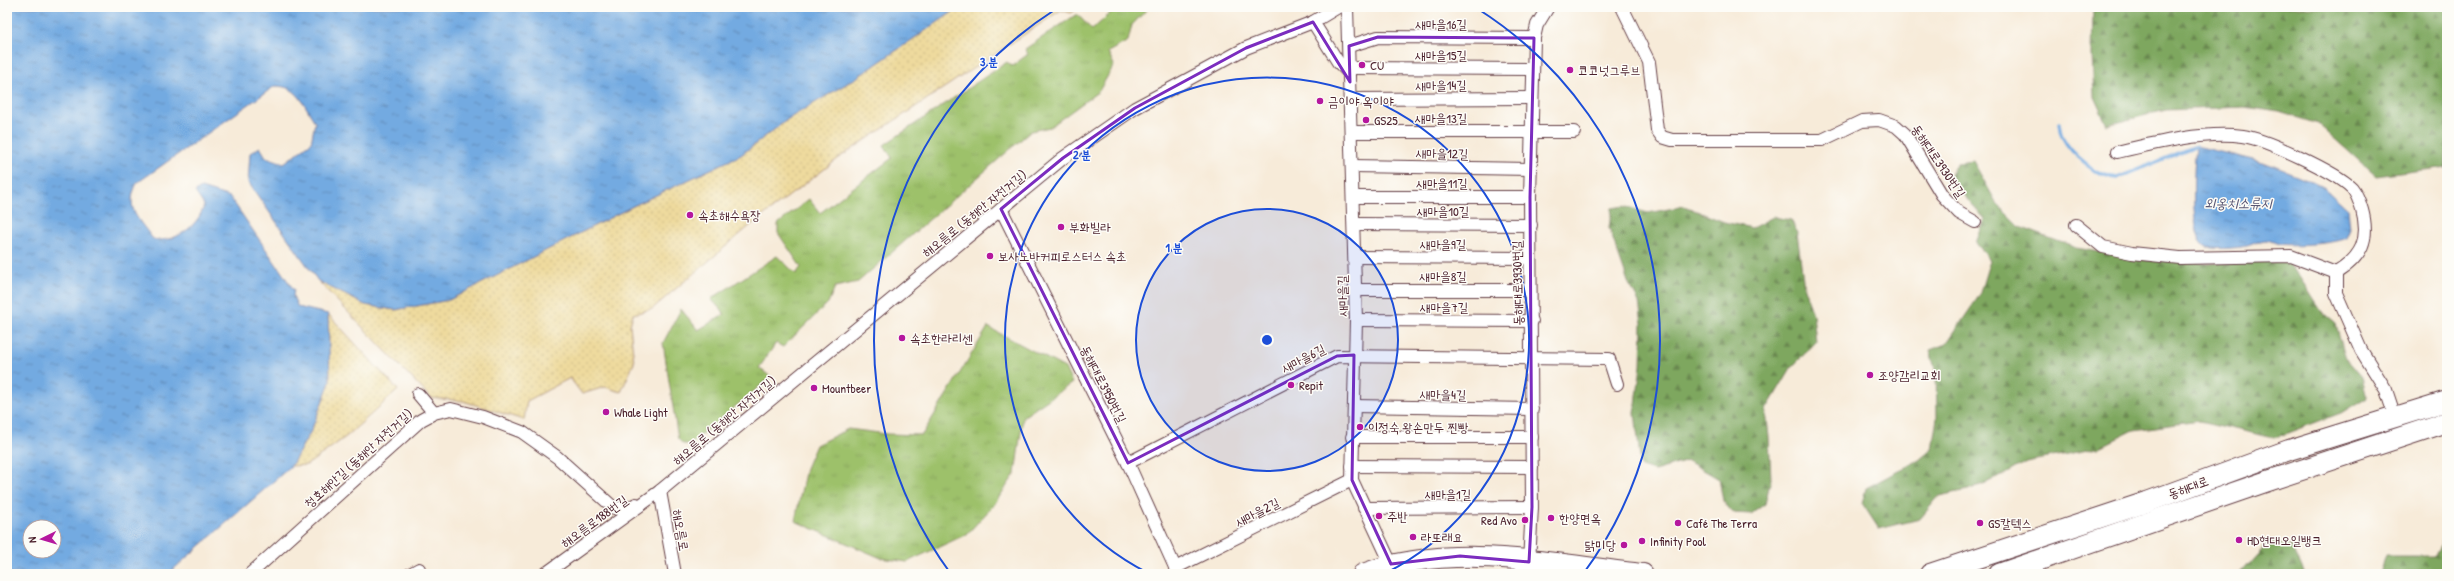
<svg xmlns="http://www.w3.org/2000/svg" width="2454" height="581" viewBox="0 0 2454 581" font-family="'Patrick Hand','Poor Story',sans-serif">
  <defs>
    <pattern id="forest-firs" width="22" height="20" patternUnits="userSpaceOnUse"><rect width="22" height="20" fill="#7ea75f"/><path d="M5 1l3.5 6h-7zM16 11l3.5 6h-7z" fill="#69874f"/></pattern>
    <pattern id="sand-dots" width="8" height="8" patternUnits="userSpaceOnUse"><rect width="8" height="8" fill="#eeda9e"/><path d="M2 2h.1M6 6h.1" fill="none" stroke="#cebb88" stroke-width="1.8" stroke-linecap="round"/></pattern>
    <pattern id="park-tufts" width="24" height="20" patternUnits="userSpaceOnUse"><rect width="24" height="20" fill="#9dc16b"/><path d="M3 7l-1-3M5 7V3M7 7l1-3M15 17l-1-3M17 17v-4M19 17l1-3" fill="none" stroke="#89a55d"/></pattern>
    <pattern id="water-ripples" width="26" height="14" patternUnits="userSpaceOnUse"><rect width="26" height="14" fill="#73aae1"/><path d="M2 4q2-2 4 0t4 0M15 11q2-2 4 0t4 0" fill="none" stroke="#608ab7"/></pattern>
  </defs>
  <rect width="100%" height="100%" fill="#fdfcf7"/>
  <filter id="ink" filterUnits="userSpaceOnUse"><feTurbulence type="fractalNoise" baseFrequency=".025" numOctaves="2"/><feDisplacementMap in="SourceGraphic" scale="8" xChannelSelector="R" yChannelSelector="G"/><feConvolveMatrix kernelMatrix="1 2 1 2 8 2 1 2 1" color-interpolation-filters="sRGB"/></filter>
  <filter id="wash" filterUnits="userSpaceOnUse"><feTurbulence type="fractalNoise" baseFrequency=".012" numOctaves="4" result="noise"/><feDisplacementMap in="SourceGraphic" scale="16" xChannelSelector="R" yChannelSelector="G"/><feGaussianBlur stdDeviation="0.9" result="paint"/><feColorMatrix in="noise" values="0 0 0 0 0 0 0 0 0 0 0 0 0 0 0 0 0 1.4 0 .05"/><feComposite in="paint" operator="in"/></filter>
  <g filter="url(#wash)">
    <rect width="100%" height="100%" fill="#f7ebd9"/>
    <g fill="url(#forest-firs)" stroke="#646345">
      <path d="M2093,7H2447V167L2376,176L2318,124L2279,112L2244,107L2166,110L2107,125L2094,97L2092,55Z"/>
      <path d="M1973,161L1997,204L2020,227L2076,248L2143,259L2185,260L2208,264L2250,260L2289,261L2322,312L2336,324L2345,357L2362,377L2367,397L2341,413L2274,438L2199,421L2134,430L2098,448L2026,462L1998,478L1968,490L1939,496L1920,519L1879,529L1862,503L1866,488L1919,460L1932,449L1937,418L1936,373L1930,350L1946,344L1979,296L1990,260L1976,243L1985,219L1948,178L1957,163Z"/>
      <path d="M1624,206L1648,213L1684,206L1724,222L1752,228L1773,217L1791,220L1797,232L1804,288L1813,314L1816,342L1791,368L1766,410L1769,437L1771,479L1765,504L1751,514L1733,513L1723,501L1719,479L1688,461L1654,471L1641,467L1635,412L1641,365L1642,323L1639,302L1628,282L1609,228L1612,208Z"/>
      <path d="M2447,533V574H2380L2386,556H2434Z"/>
      <path d="M2269,542L2292,546L2305,574H2240Z"/>
    </g>
    <g fill="url(#sand-dots)" stroke="#9c7c64">
      <path d="M960,7H1080L1071,13L1061,10L843,155L752,224L652,309L633,314L630,325L634,363L621,392L605,387L582,394L570,378L527,401L524,420L463,401L431,398L318,281L365,305L395,310L449,300L633,206L741,155L788,119L856,78Z"/>
      <path d="M328,314L398,390L347,436L307,465L291,466L311,431L330,382Z"/>
    </g>
    <g fill="url(#park-tufts)" stroke="#74704b">
      <path d="M1117,7H1149L1132,25L1128,41L1108,52L1114,65L1099,91L1050,127L1031,131L858,282L835,287L828,303L783,347L776,343L759,368L771,377L690,444H683L678,439L663,343L681,309L698,330L725,314L711,299L777,256L796,274L801,267L778,233V224L809,199L820,213L892,158L884,145L1007,62L1012,66L1028,54L1025,49L1077,14L1092,30Z"/>
      <path d="M988,327L1065,368L1072,383L1023,417L1015,474L993,506L967,534L907,562L881,558L795,521L806,468L816,445L848,429L887,434L922,435Z"/>
    </g>
    <g fill="url(#water-ripples)" stroke="#5e6486" fill-rule="evenodd">
      <path d="M7,7H960L856,78L788,119L741,155L633,206L449,300L395,310L365,305L318,281L248,182L250,153L260,147L266,157L284,163L311,143L315,122C303,104 299,86 275,86L137,183C124,209 139,219 153,239C174,244 199,226 204,205L195,192L201,188L230,197L294,290L293,296L298,307L328,314L330,382L311,431L291,466L168,574H7ZM30,527H54V551H30Z"/>
      <path d="M2196,146L2266,163L2307,179L2325,188L2348,209L2350,229L2346,238C2333,244 2294,246 2279,244C2275,243 2272,241 2267,240C2260,240 2254,244 2247,246C2235,248 2218,250 2207,247C2188,240 2194,163 2196,146Z"/>
    </g>
    <g fill="none" stroke-linecap="round" stroke-linejoin="round">
      <path stroke="#73aae1" stroke-width="3.5" d="M2059,123C2060,128 2060,134 2063,138C2071,154 2099,177 2117,178L2196,146"/>
    </g>
  </g>
  <g filter="url(#ink)">
    <g fill="none" stroke-linecap="round" stroke-linejoin="round">
      <defs>
        <g id="street">
          <path d="M1347,7L1356,320L1352,480L1394,570"/>
          <path d="M1622,7L1649,62L1657,130L1662,137L1672,140H1822L1862,121L1879,120L1896,126L1905,134L1942,195L1959,213L1975,222"/>
          <path d="M1313,22L1338,62L1349,73"/>
          <path d="M1349,46L1378,37L1534,38"/>
          <path d="M1349,68L1533,69"/>
          <path d="M1350,99L1532,98"/>
          <path d="M1351,132H1574"/>
          <path d="M2117,152C2155,143 2204,131 2243,136C2265,139 2336,172 2352,188C2356,193 2360,203 2362,210C2370,239 2362,257 2336,273V293L2361,350L2386,390L2395,417"/>
          <path d="M1353,166L1531,169"/>
          <path d="M1353,197H1530"/>
          <path d="M1001,209L1128,463L1178,574"/>
          <path d="M1354,224L1531,225"/>
          <path d="M2076,225L2103,247L2132,253L2180,258L2291,256L2336,273"/>
          <path d="M1355,257L1530,258"/>
          <path d="M1356,290H1530"/>
          <path d="M1356,320L1532,321"/>
          <path d="M418,394L434,413"/>
          <path d="M1354,406L1532,409"/>
          <path d="M1352,437H1532"/>
          <path d="M1128,463L1337,356L1609,359L1617,384"/>
          <path d="M1352,466L1532,467"/>
          <path d="M660,491L675,574"/>
          <path d="M1364,508L1532,507"/>
          <path d="M1529,562L1532,507L1530,197L1534,38L1537,25L1548,7"/>
          <path d="M1175,568L1352,480"/>
          <path d="M250,574L421,420L434,413L451,409L483,417L522,432L557,457L614,508H628L636,504"/>
          <path d="M410,574L419,569"/>
          <path d="M545,574L660,491L1063,158L1135,108L1174,87L1246,48L1313,22L1338,7"/>
        </g>
        <g id="primary">
          <path d="M1363,574C1452,541 1552,564 1643,574"/>
          <path d="M1930,574L2147,502L2289,450L2447,401"/>
          <path d="M1999,574L2262,483L2447,422"/>
        </g>
      </defs>
      <use href="#street" stroke="#643e45" stroke-width="14"/>
      <use href="#primary" stroke="#643e45" stroke-width="22"/>
      <use href="#street" stroke="#fff" stroke-width="12"/>
      <use href="#primary" stroke="#fff" stroke-width="20"/>
    </g>
  </g>
  <path fill="none" stroke="#7b2cbf" stroke-width="3" stroke-linejoin="round" d="M1313,22L1350,82L1349,46L1378,37L1534,38L1530,197L1532,507L1529,562L1460,556L1391,564L1352,480L1354,355L1337,356L1128,463L1001,209L1063,158L1135,108L1246,48Z"/>
  <circle cx="1267" cy="340" r="131" fill="#1d4ed8" fill-opacity=".12"/>
  <g fill="none" stroke="#1d4ed8" stroke-width="2">
    <circle cx="1267" cy="340" r="131"/>
    <path d="M1148 573A262 262 0 1 1 1386 573"/>
    <path d="M951 574A393 393 0 0 1 1056 9M1478 9A393 393 0 0 1 1583 574"/>
  </g>
  <g fill="#b5179e" stroke="#fdfcf7" stroke-width="1.5">
    <circle cx="1362" cy="65" r="4"/>
    <circle cx="1570" cy="70" r="4"/>
    <circle cx="1320" cy="101" r="4"/>
    <circle cx="1366" cy="120" r="4"/>
    <circle cx="690" cy="215" r="4"/>
    <circle cx="1061" cy="227" r="4"/>
    <circle cx="990" cy="256" r="4"/>
    <circle cx="902" cy="338" r="4"/>
    <circle cx="1870" cy="375" r="4"/>
    <circle cx="1291" cy="385" r="4"/>
    <circle cx="814" cy="388" r="4"/>
    <circle cx="606" cy="412" r="4"/>
    <circle cx="1360" cy="427" r="4"/>
    <circle cx="1379" cy="516" r="4"/>
    <circle cx="1551" cy="518" r="4"/>
    <circle cx="1525" cy="520" r="4"/>
    <circle cx="1678" cy="523" r="4"/>
    <circle cx="1980" cy="523" r="4"/>
    <circle cx="1413" cy="537" r="4"/>
    <circle cx="2239" cy="540" r="4"/>
    <circle cx="1642" cy="541" r="4"/>
    <circle cx="1624" cy="545" r="4"/>
  </g>
  <g text-anchor="middle" dominant-baseline="central" stroke-width="3" stroke-linejoin="round" paint-order="stroke">
    <g font-size="13" fill="#4a1f2b" stroke="#fdfcf7">
      <text x="1441" y="24">새마을16길</text>
      <text x="1441" y="55">새마을15길</text>
      <text transform="translate(1441 85) rotate(-1)">새마을14길</text>
      <text x="1441" y="118">새마을13길</text>
      <text transform="translate(1442 153) rotate(1)">새마을12길</text>
      <text transform="translate(1939 161) rotate(56)">동해대로3930번길</text>
      <text x="1442" y="183">새마을11길</text>
      <text x="1443" y="211">새마을10길</text>
      <text transform="translate(974 213) rotate(-39)">해오름로 (동해안 자전거길)</text>
      <text x="1443" y="244">새마을9길</text>
      <text x="1443" y="276">새마을8길</text>
      <text transform="translate(1517 283) rotate(-91)">동해대로3930번길</text>
      <text transform="translate(1342 296) rotate(-91)">새마을길</text>
      <text x="1444" y="307">새마을7길</text>
      <text transform="translate(1303 358) rotate(-27)">새마을6길</text>
      <text transform="translate(1104 384) rotate(63)">동해대로3950번길</text>
      <text transform="translate(1443 394) rotate(1)">새마을4길</text>
      <text transform="translate(724 420) rotate(-40)">해오름로 (동해안 자전거길)</text>
      <text transform="translate(358 458) rotate(-42)">청호해안길 (동해안 자전거길)</text>
      <text transform="translate(2188 487) rotate(-20)">동해대로</text>
      <text x="1448" y="494">새마을1길</text>
      <text transform="translate(1257 512) rotate(-27)">새마을2길</text>
      <text transform="translate(594 521) rotate(-36)">해오름로188번길</text>
      <text transform="translate(681 530) rotate(80)">해오름로</text>
    </g>
    <g font-size="13" fill="#4a1f2b" stroke="#fdfcf7" text-anchor="start">
      <text x="1370" y="65">CU</text>
      <text x="1578" y="70">코코넛그루브</text>
      <text x="1328" y="101">금이야 옥이야</text>
      <text x="1374" y="120">GS25</text>
      <text x="698" y="215">속초해수욕장</text>
      <text x="1069" y="227">부화빌라</text>
      <text x="998" y="256">보사노바커피로스터스 속초</text>
      <text x="910" y="338">속초한라리센</text>
      <text x="1878" y="375">조양감리교회</text>
      <text x="1299" y="385">Repit</text>
      <text x="822" y="388">Mountbeer</text>
      <text x="614" y="412">Whale Light</text>
      <text x="1368" y="427">이정숙 왕손만두 찐빵</text>
      <text x="1387" y="516">주반</text>
      <text x="1559" y="518">한양면옥</text>
      <text x="1517" y="520" text-anchor="end">Red Avo</text>
      <text x="1686" y="523">Café The Terra</text>
      <text x="1988" y="523">GS칼텍스</text>
      <text x="1421" y="537">라또래요</text>
      <text x="2247" y="540">HD현대오일뱅크</text>
      <text x="1650" y="541">Infinity Pool</text>
      <text x="1616" y="545" text-anchor="end">닭미당</text>
    </g>
    <g font-size="14" font-style="italic" fill="#5a5774" stroke="#fdfcf7">
      <text x="2238" y="202">외옹치소류지</text>
    </g>
  </g>
  <circle cx="1267" cy="340" r="6" fill="#1d4ed8" stroke="#fdfcf7" stroke-width="2"/>
  <g font-size="12" text-anchor="middle" font-weight="bold" fill="#1d4ed8" stroke="#fdfcf7" stroke-width="3" stroke-linejoin="round" paint-order="stroke">
    <text x="989" y="66">3 분</text>
    <text x="1082" y="159">2 분</text>
    <text x="1174" y="252">1 분</text>
  </g>
  <rect width="2454" height="581" fill="none" stroke="#fdfcf7" stroke-width="24"/>
  <g transform="translate(42 539) rotate(265)"><circle r="19" fill="#fdfcf7" stroke="#b5a4a5"/>
  <path d="M0-3L7 15L0 10L-7 15Z" fill="#b5179e"/>
  <text y="-6" font-size="11" font-weight="bold" text-anchor="middle" fill="#4a1f2b">N</text>
  </g>
</svg>
